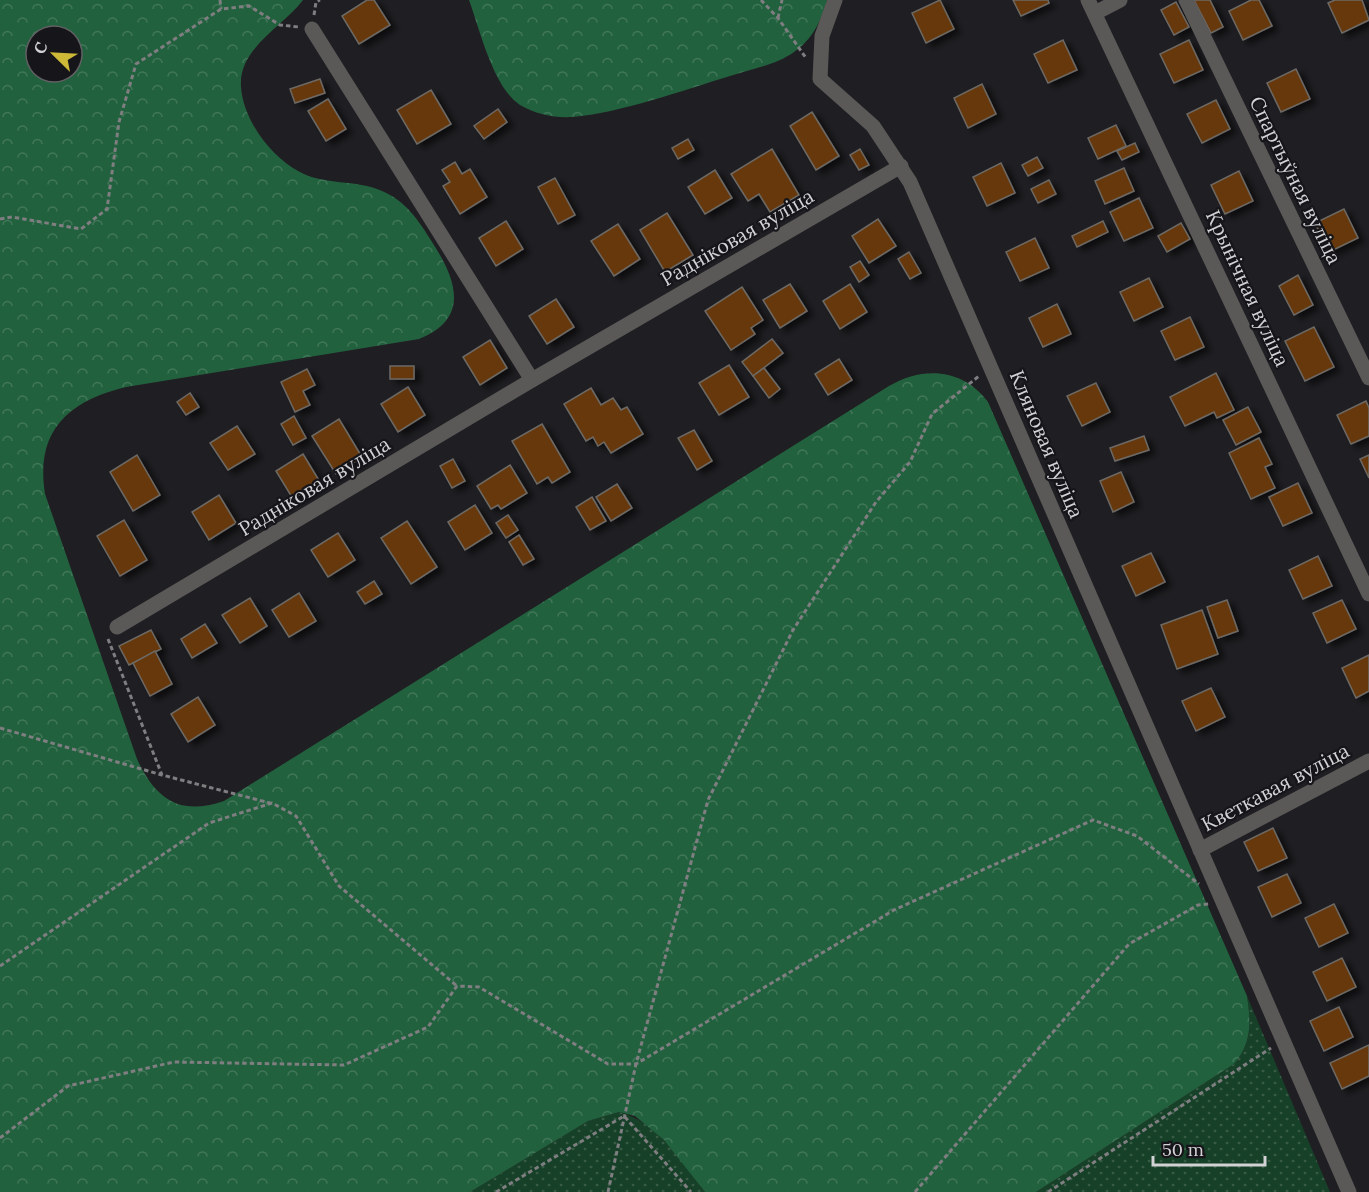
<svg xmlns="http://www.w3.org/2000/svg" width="1369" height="1192" viewBox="0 0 1369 1192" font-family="Lora,serif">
  <defs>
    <pattern id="green-dots" width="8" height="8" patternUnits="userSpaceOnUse" patternTransform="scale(1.5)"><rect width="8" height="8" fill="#174028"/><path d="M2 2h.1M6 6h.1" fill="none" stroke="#385b46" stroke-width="1.8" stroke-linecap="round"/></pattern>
    <pattern id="forest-crowns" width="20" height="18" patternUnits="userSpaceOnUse" patternTransform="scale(1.5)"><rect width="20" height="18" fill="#22613e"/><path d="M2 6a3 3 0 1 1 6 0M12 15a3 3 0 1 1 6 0" fill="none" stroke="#417759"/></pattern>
    <filter id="shadow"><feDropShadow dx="6" dy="4" stdDeviation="3" flood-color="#0009"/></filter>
  </defs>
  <rect width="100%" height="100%" fill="#1f1e22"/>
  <g fill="url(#green-dots)">
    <path d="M1247,996L1330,1192H1036L1234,1064C1252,1043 1251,1022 1247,996Z"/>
    <path d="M619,1112C659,1123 681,1161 705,1192H470L588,1121Z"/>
  </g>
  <g fill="url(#forest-crowns)" fill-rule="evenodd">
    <path d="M0,0H303C283,27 238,48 241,87C243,119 270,156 298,171C324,186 356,179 382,191C406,201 419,221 432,242C456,279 471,318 419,339L126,387C68,401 35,431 45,494L137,759C156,800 180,816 224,801L889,386C923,366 963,368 988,402L1247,996C1251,1022 1252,1043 1234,1064L1036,1192H705L664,1140L635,1116L619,1112L588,1121L470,1192H0ZM36,36H72V72H36Z"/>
    <path d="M469,0H827C821,21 813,39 794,52C776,65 751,69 730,76C684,90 620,113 572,117C554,118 535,114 520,105C493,87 480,30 469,0Z"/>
  </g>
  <g fill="#67380a" stroke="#6d6965" stroke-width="1.5" filter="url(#shadow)">
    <path d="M367,0H374L390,25L359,44L342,16Z"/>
    <path d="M940,0L954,29L926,43L912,13Z"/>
    <path d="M1013,0H1048L1049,3L1021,16Z"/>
    <path d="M1194,0H1210L1223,27L1211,33Z"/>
    <path d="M1251,0H1259L1272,26L1243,40L1229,11Z"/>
    <path d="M1335,0H1362L1369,20L1342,33L1328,3Z"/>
    <path d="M1176,2L1189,27L1174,35L1161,10Z"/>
    <path d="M1063,40L1077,70L1048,83L1034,54Z"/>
    <path d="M1189,40L1203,70L1174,83L1160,54Z"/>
    <path d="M1296,69L1310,99L1281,112L1267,83Z"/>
    <path d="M320,79L325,93L295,103L290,89Z"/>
    <path d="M982,84L996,114L968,128L954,98Z"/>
    <path d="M431,90L451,124L417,144L397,110Z"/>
    <path d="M328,99L346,129L326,141L308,111Z"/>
    <path d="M1216,100L1230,129L1202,143L1187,114Z"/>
    <path d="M498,109L507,122L484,139L474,126Z"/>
    <path d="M812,112L839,156L816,170L790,126Z"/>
    <path d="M1116,125L1126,146L1098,159L1088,138Z"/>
    <path d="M688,139L694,150L678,159L672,148Z"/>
    <path d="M1135,143L1139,152L1122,160L1117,151Z"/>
    <path d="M772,149L799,195L770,212L759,194L748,201L731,174Z"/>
    <path d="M860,149L869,165L859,170L850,155Z"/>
    <path d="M1037,157L1043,168L1028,176L1022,165Z"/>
    <path d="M455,162L462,174L470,169L487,197L460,214L443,186L450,182L442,170Z"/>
    <path d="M1001,163L1015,193L987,206L973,177Z"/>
    <path d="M1124,168L1134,191L1105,204L1095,181Z"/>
    <path d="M715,170L732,198L705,214L688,187Z"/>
    <path d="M1239,171L1253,201L1225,214L1211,185Z"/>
    <path d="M555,178L575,215L558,224L538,187Z"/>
    <path d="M1049,180L1056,194L1038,203L1031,189Z"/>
    <path d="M1139,198L1153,228L1124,241L1110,212Z"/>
    <path d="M1344,209L1358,238L1329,252L1315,223Z"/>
    <path d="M667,213L693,255L665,272L640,230Z"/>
    <path d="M878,219L896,246L869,263L852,236Z"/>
    <path d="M506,221L523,249L496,266L479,238Z"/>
    <path d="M1103,221L1108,232L1077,247L1072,236Z"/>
    <path d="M1181,223L1190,239L1167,252L1158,236Z"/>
    <path d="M618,224L640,259L614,276L591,241Z"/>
    <path d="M1035,238L1049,268L1020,281L1006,252Z"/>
    <path d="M909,252L921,273L910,279L898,259Z"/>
    <path d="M860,261L869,275L859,282L850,267Z"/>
    <path d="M1298,275L1313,305L1294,315L1279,286Z"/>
    <path d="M1149,278L1163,307L1134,321L1120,292Z"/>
    <path d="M790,284L807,311L780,328L763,300Z"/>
    <path d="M850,284L867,312L840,329L823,301Z"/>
    <path d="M742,287L763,320L751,328L755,334L731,350L705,311Z"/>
    <path d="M556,299L574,327L547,344L529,316Z"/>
    <path d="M1057,304L1071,334L1043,347L1029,318Z"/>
    <path d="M1190,317L1204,347L1175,360L1161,331Z"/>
    <path d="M1314,327L1334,367L1305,381L1285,341Z"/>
    <path d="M772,339L783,353L753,376L742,362Z"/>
    <path d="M490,340L507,368L480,385L463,357Z"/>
    <path d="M839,359L852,380L828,395L815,374Z"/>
    <path d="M729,365L749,397L719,415L699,383Z"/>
    <rect x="390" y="366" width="24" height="13"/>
    <path d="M764,368L780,389L769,398L753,376Z"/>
    <path d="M307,369L315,385L303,391L310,405L295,412L281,382Z"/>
    <path d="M1216,373L1234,410L1217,418L1214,412L1185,426L1170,397Z"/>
    <path d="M1096,383L1110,412L1082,426L1067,396Z"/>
    <path d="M408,387L425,415L398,432L381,404Z"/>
    <path d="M591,388L601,405L613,398L621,410L627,407L643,434L611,453L604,442L598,446L593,437L586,441L564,404Z"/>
    <path d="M190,393L199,407L186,415L177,402Z"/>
    <path d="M1366,401L1369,408V436L1351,444L1337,415Z"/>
    <path d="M1248,407L1261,432L1236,445L1223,420Z"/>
    <path d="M294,416L306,438L293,445L281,424Z"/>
    <path d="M339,419L362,457L336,474L312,436Z"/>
    <path d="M542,424L570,472L552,483L548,477L537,484L512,441Z"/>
    <path d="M237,426L255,454L228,470L210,443Z"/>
    <path d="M694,430L712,461L697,470L678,438Z"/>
    <path d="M1144,436L1149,450L1115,461L1110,448Z"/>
    <path d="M1259,438L1272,464L1265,467L1275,488L1251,499L1229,453Z"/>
    <path d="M303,454L320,482L293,499L276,471Z"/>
    <path d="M137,455L160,495L133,511L110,472Z"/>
    <path d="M1369,455V478L1360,459Z"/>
    <path d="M453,459L465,481L452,488L440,466Z"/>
    <path d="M510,465L527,493L501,509L498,505L491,509L477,486Z"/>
    <path d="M1121,472L1134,502L1113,512L1100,481Z"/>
    <path d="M1298,483L1312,513L1283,526L1269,497Z"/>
    <path d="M617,484L632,508L611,521L596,497Z"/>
    <path d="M219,495L236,523L209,540L192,512Z"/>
    <path d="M592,497L606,521L590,530L576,507Z"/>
    <path d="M475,505L492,533L465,550L448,522Z"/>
    <path d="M508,515L518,530L506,538L496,523Z"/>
    <path d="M124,520L147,560L120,576L97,536Z"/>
    <path d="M407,521L437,567L411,584L381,538Z"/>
    <path d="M338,533L355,560L328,577L311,550Z"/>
    <path d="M519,535L534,559L523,565L509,542Z"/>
    <path d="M1151,553L1165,582L1136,596L1122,566Z"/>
    <path d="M1318,556L1332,586L1303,599L1289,570Z"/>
    <path d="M374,581L382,594L365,604L357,592Z"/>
    <path d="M299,593L316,621L289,637L272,610Z"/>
    <path d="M250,598L267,626L240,643L222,615Z"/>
    <path d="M1227,600L1238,631L1218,638L1207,607Z"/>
    <path d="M1342,600L1356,629L1327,643L1313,613Z"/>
    <path d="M1202,610L1218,654L1177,669L1161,625Z"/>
    <path d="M205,624L217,643L192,658L181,639Z"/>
    <path d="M151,630L161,649L129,665L119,646Z"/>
    <path d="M155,651L172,684L150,696L133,663Z"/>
    <path d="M1369,655V691L1356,698L1342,668Z"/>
    <path d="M1211,688L1225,717L1196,731L1182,701Z"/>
    <path d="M198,697L215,725L188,742L171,714Z"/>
    <path d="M1273,828L1287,858L1258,871L1244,842Z"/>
    <path d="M1287,874L1301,903L1272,917L1258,887Z"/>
    <path d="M1334,904L1348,933L1319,947L1305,918Z"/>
    <path d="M1342,958L1356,987L1327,1001L1313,972Z"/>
    <path d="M1339,1007L1353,1037L1324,1051L1310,1021Z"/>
    <path d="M1369,1045V1076L1342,1089L1330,1063Z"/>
  </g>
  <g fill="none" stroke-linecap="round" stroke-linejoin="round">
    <g stroke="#7f7e81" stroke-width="3" stroke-dasharray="4.5 3" stroke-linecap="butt">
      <path d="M220,0L221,9"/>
      <path d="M761,0L778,18L806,58"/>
      <path d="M314,15L316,2L320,0"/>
      <path d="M778,18L782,0"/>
      <path d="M0,219L12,217L81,229L107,209L119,122L136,64L221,9L249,6L280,25L299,27"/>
      <path d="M108,639L162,775L270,803"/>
      <path d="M0,728L162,775"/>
      <path d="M0,966L209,823L272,803L296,816L339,886L457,986"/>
      <path d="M0,1138L68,1086L174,1062L344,1065L428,1027L457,986L479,987L608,1064H636L894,910L1093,820L1137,836L1199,884"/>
      <path d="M496,1192L624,1116L691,1192"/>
      <path d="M608,1192L636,1064L708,800L793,630L876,502L910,462L932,414L979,376"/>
      <path d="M915,1192L1129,944L1198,905L1209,904"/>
      <path d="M1048,1192L1271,1048"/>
    </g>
    <g stroke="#5b5957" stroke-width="15">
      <path d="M835,0L822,36L820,79L873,126L910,182L1349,1192"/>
      <path d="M1088,0L1369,594"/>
      <path d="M1186,0L1369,378"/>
      <path d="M1095,13L1120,0"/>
      <path d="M312,29L532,380"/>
      <path d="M117,627L532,380L901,166"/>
      <path d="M1200,850L1369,761"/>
    </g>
  </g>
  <g text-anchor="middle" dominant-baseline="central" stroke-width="4.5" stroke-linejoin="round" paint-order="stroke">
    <g font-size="20" fill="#d2d1d4" stroke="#161519">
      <text transform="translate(1296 180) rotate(64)">Спартыўная вуліца</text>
      <text transform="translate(737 237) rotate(-30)">Радніковая вуліца</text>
      <text transform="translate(1248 288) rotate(65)">Крынічная вуліца</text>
      <text transform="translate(1047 444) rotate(67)">Кляновая вуліца</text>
      <text transform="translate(314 486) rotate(-31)">Радніковая вуліца</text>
      <text transform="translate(1275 787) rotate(-28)">Кветкавая вуліца</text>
    </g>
  </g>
  <g transform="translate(54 54) rotate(294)"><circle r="28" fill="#161519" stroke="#616064" stroke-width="1.5"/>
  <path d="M0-4.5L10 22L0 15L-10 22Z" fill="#ceb837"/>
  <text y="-9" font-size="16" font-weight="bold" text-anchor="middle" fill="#d2d1d4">С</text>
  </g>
  <path d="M1153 1156v9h112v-9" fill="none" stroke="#d2d1d4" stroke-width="3"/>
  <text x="1162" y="1156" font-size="18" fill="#d2d1d4" stroke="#161519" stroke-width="4.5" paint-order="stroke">50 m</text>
</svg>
